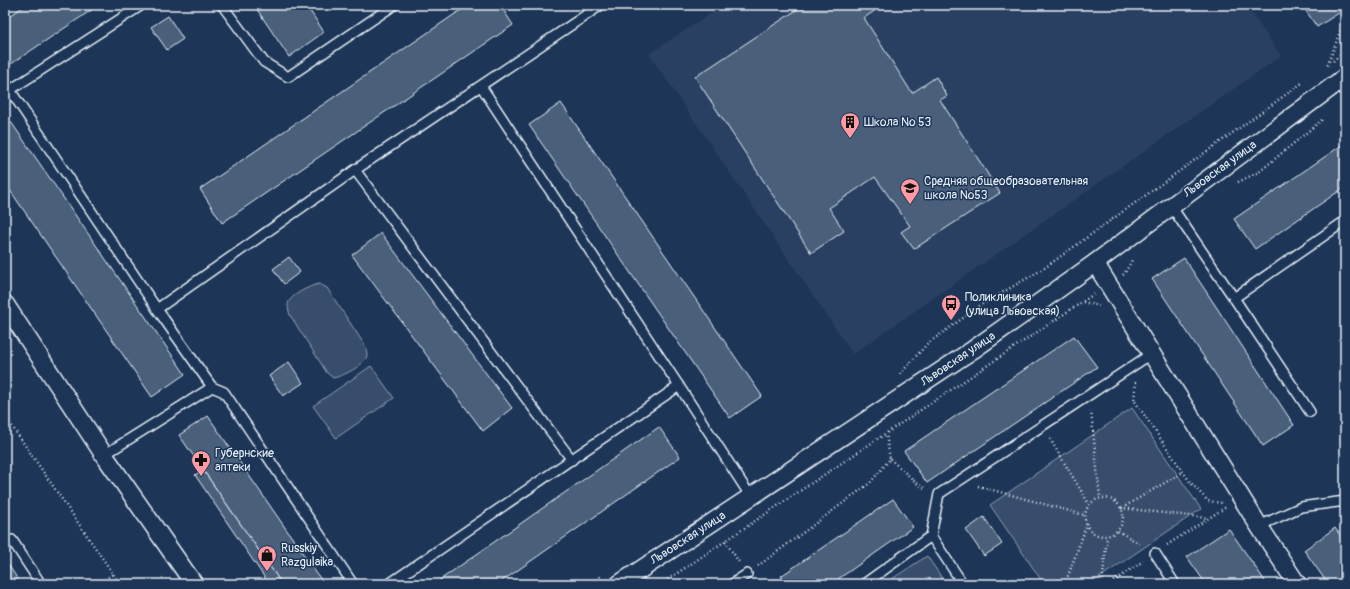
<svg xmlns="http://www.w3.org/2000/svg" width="1350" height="589" viewBox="0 0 1350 589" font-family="Pangolin,sans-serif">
  <rect width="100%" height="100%" fill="#1d3557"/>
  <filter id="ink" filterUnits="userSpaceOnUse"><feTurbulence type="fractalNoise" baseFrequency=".025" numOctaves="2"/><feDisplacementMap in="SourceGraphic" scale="8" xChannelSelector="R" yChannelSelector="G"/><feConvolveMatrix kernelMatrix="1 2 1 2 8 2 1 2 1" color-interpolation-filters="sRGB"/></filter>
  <g filter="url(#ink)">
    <path fill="#2a4162" d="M724,5H1246L1281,56L853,354L649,54Z"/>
    <g fill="#374d6c" stroke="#909fb2">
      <path d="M320,284L327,288L366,347C366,350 367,353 367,356C364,366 343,376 333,378L327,373L290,315C289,312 288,308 288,305C288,296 311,285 320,284Z"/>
      <path d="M371,366L394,398L336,438L313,406Z"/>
      <path d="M1132,408L1201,509L1090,584H1044L990,505Z"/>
      <path d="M927,556L946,584H884Z"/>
    </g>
    <g fill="#495e7a" stroke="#e8f1f8">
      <path d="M26,5H99L5,68V19Z"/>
      <path d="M254,5H306L324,32L289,57Z"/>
      <path d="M468,5H500L513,25L222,223L200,189Z"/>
      <path d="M804,5H883L864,18L912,93L936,77L947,96L940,100L1000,193L914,249L901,232L910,226L875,177L829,208L844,231L811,253L695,77Z"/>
      <path d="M1302,5H1344L1345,9L1317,27Z"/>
      <path d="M168,16L183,39L167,50L151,27Z"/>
      <path d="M561,103L762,396L730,418L529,125Z"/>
      <path d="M11,122L185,374L152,397L5,183V126Z"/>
      <path d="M1345,143V187L1255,249L1234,219Z"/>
      <path d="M381,233L512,408L483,431L352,255Z"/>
      <path d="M289,257L300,272L284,284L273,269Z"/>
      <path d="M1184,258L1294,425L1263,446L1152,279Z"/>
      <path d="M1074,336L1097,367L927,483L904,451Z"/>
      <path d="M289,362L303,383L283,396L269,376Z"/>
      <path d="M208,416L324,584H282L179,435Z"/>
      <path d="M659,427L680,457L498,584H434Z"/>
      <path d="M203,470L282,584H269L195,475Z"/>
      <path d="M893,499L913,527L831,584H786L781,576Z"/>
      <path d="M984,517L1002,544L984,556L966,530Z"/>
      <path d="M1335,528L1345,542V584H1328L1304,550Z"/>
      <path d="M1229,529L1267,584H1206L1187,557Z"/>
      <path d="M5,560L21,584H5Z"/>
    </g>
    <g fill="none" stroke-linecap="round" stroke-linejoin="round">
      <defs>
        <g id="service">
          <path d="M222,5L264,62L288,77L394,5"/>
          <path d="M481,86L679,386L751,497"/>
          <path d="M10,90L142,5"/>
          <path d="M5,93L10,90L157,309L212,387L224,392L353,584"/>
          <path d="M355,170L572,460"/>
          <path d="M1171,206L1234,298L1310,412"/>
          <path d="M1234,298L1345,221"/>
          <path d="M157,309L355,170L601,5"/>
          <path d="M104,455L212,387"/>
          <path d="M1259,526L1301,507L1345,501"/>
          <path d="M931,536L963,584"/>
          <path d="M12,540L41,584"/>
          <path d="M1155,553L1175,584"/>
          <path d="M389,584L679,386"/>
          <path d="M732,584L747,574"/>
          <path d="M864,584L931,536L939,494L1151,354"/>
        </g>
        <g id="minor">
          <path d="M1095,263L1259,526L1297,584"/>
          <path d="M5,304L104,455L194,584"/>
          <path d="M619,584L974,349L1095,263L1345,77"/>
        </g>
      </defs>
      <use href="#service" stroke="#e8f1f8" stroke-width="12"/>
      <use href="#minor" stroke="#e8f1f8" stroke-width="20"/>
      <g stroke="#e8f1f8" stroke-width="2.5" stroke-dasharray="1 3" stroke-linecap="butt">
        <path d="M1345,24L1342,26H1345"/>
        <path d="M1333,61L1345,51"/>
        <path d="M1327,65L1328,64L1342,26L1345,30"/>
        <path d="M1238,182L1259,172L1323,119"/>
        <path d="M1123,275L1125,273L1132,260"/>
        <path d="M1083,302L1099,306"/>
        <path d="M900,374L927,344L981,305L1043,269L1302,83"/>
        <path d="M1136,382L1134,400L1190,482L1208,501L1222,503"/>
        <path d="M1091,411L1100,498"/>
        <path d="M5,416L120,584"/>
        <path d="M1050,439L1089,504"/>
        <path d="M890,459L919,485L925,488"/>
        <path d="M978,486L1084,515"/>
        <circle cx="1104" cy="517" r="19"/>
        <path d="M1121,508L1208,518"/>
        <path d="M1122,508L1183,472"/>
        <path d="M1118,531L1142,545"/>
        <path d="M725,541L739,562"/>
        <path d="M1167,545L1226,507"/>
        <path d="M758,566L870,483L890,459L886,434"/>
        <path d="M98,584L113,574"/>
        <path d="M590,584L601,576"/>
        <path d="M661,584L1094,294"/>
        <path d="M1065,584L1086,527"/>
        <path d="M1102,584L1107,537"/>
        <path d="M1110,584L1143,561"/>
      </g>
      <use href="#service" stroke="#1d3557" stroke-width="9"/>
      <use href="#minor" stroke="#1d3557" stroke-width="17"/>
    </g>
  </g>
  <defs>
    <symbol id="building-pin" viewBox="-11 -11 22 30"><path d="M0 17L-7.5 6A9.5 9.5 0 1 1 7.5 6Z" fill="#ff9aa2" stroke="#1d3557"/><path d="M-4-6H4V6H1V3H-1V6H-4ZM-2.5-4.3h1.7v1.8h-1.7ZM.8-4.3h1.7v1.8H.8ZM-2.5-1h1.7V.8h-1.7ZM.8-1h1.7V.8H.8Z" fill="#111"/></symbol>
    <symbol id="school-pin" viewBox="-11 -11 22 30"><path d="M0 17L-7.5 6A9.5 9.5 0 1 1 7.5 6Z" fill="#ff9aa2" stroke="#1d3557"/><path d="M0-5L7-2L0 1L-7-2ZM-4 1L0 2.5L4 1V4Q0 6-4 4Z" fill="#111"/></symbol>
    <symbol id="bus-pin" viewBox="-11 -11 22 30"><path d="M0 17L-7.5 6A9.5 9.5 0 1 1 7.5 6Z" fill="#ff9aa2" stroke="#1d3557"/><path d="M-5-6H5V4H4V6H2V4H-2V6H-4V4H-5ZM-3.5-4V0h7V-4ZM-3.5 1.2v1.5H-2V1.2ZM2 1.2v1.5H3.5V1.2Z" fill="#111"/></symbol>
    <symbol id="pharmacy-pin" viewBox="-11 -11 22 30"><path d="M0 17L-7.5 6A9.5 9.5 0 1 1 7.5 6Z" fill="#ff9aa2" stroke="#1d3557"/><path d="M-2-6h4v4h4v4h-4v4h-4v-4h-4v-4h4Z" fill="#111"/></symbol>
    <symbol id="shop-pin" viewBox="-11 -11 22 30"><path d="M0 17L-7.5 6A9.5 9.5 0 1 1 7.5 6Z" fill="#ff9aa2" stroke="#1d3557"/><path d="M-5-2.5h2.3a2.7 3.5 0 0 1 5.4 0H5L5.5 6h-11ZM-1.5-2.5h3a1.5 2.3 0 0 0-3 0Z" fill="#111"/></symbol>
  </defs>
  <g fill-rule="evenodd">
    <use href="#building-pin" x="839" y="111" width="22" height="30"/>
    <use href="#school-pin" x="899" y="177" width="22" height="30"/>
    <use href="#bus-pin" x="940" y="293" width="22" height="30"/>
    <use href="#pharmacy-pin" x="190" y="449" width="22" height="30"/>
    <use href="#shop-pin" x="256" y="544" width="22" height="30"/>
  </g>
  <g text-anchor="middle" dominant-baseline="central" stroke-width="3" stroke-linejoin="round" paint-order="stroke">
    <g font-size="12" fill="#e8f1f8" stroke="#1d3557" text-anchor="start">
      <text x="864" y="122">Школа № 53</text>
      <text x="924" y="181">Средняя общеобразовательная<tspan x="924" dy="14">школа №53</tspan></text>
      <text x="965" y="297">Поликлиника<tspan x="965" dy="14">(улица Львовская)</tspan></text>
      <text x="215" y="453">Губернские<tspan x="215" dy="14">аптеки</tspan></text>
      <text x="281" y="548">Russkiy<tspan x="281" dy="14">Razgulaika</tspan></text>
    </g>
    <g font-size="12" fill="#e8f1f8" stroke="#1d3557">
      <text transform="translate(1220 169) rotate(-36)">Львовская улица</text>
      <text transform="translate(958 359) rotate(-34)">Львовская улица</text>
      <text transform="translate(688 538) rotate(-33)">Львовская улица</text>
    </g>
  </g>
  <rect width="1350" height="589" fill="none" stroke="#1d3557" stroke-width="20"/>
  <rect x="10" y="10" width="1330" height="569" fill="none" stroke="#e8f1f8" stroke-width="1.5" filter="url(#ink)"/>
</svg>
